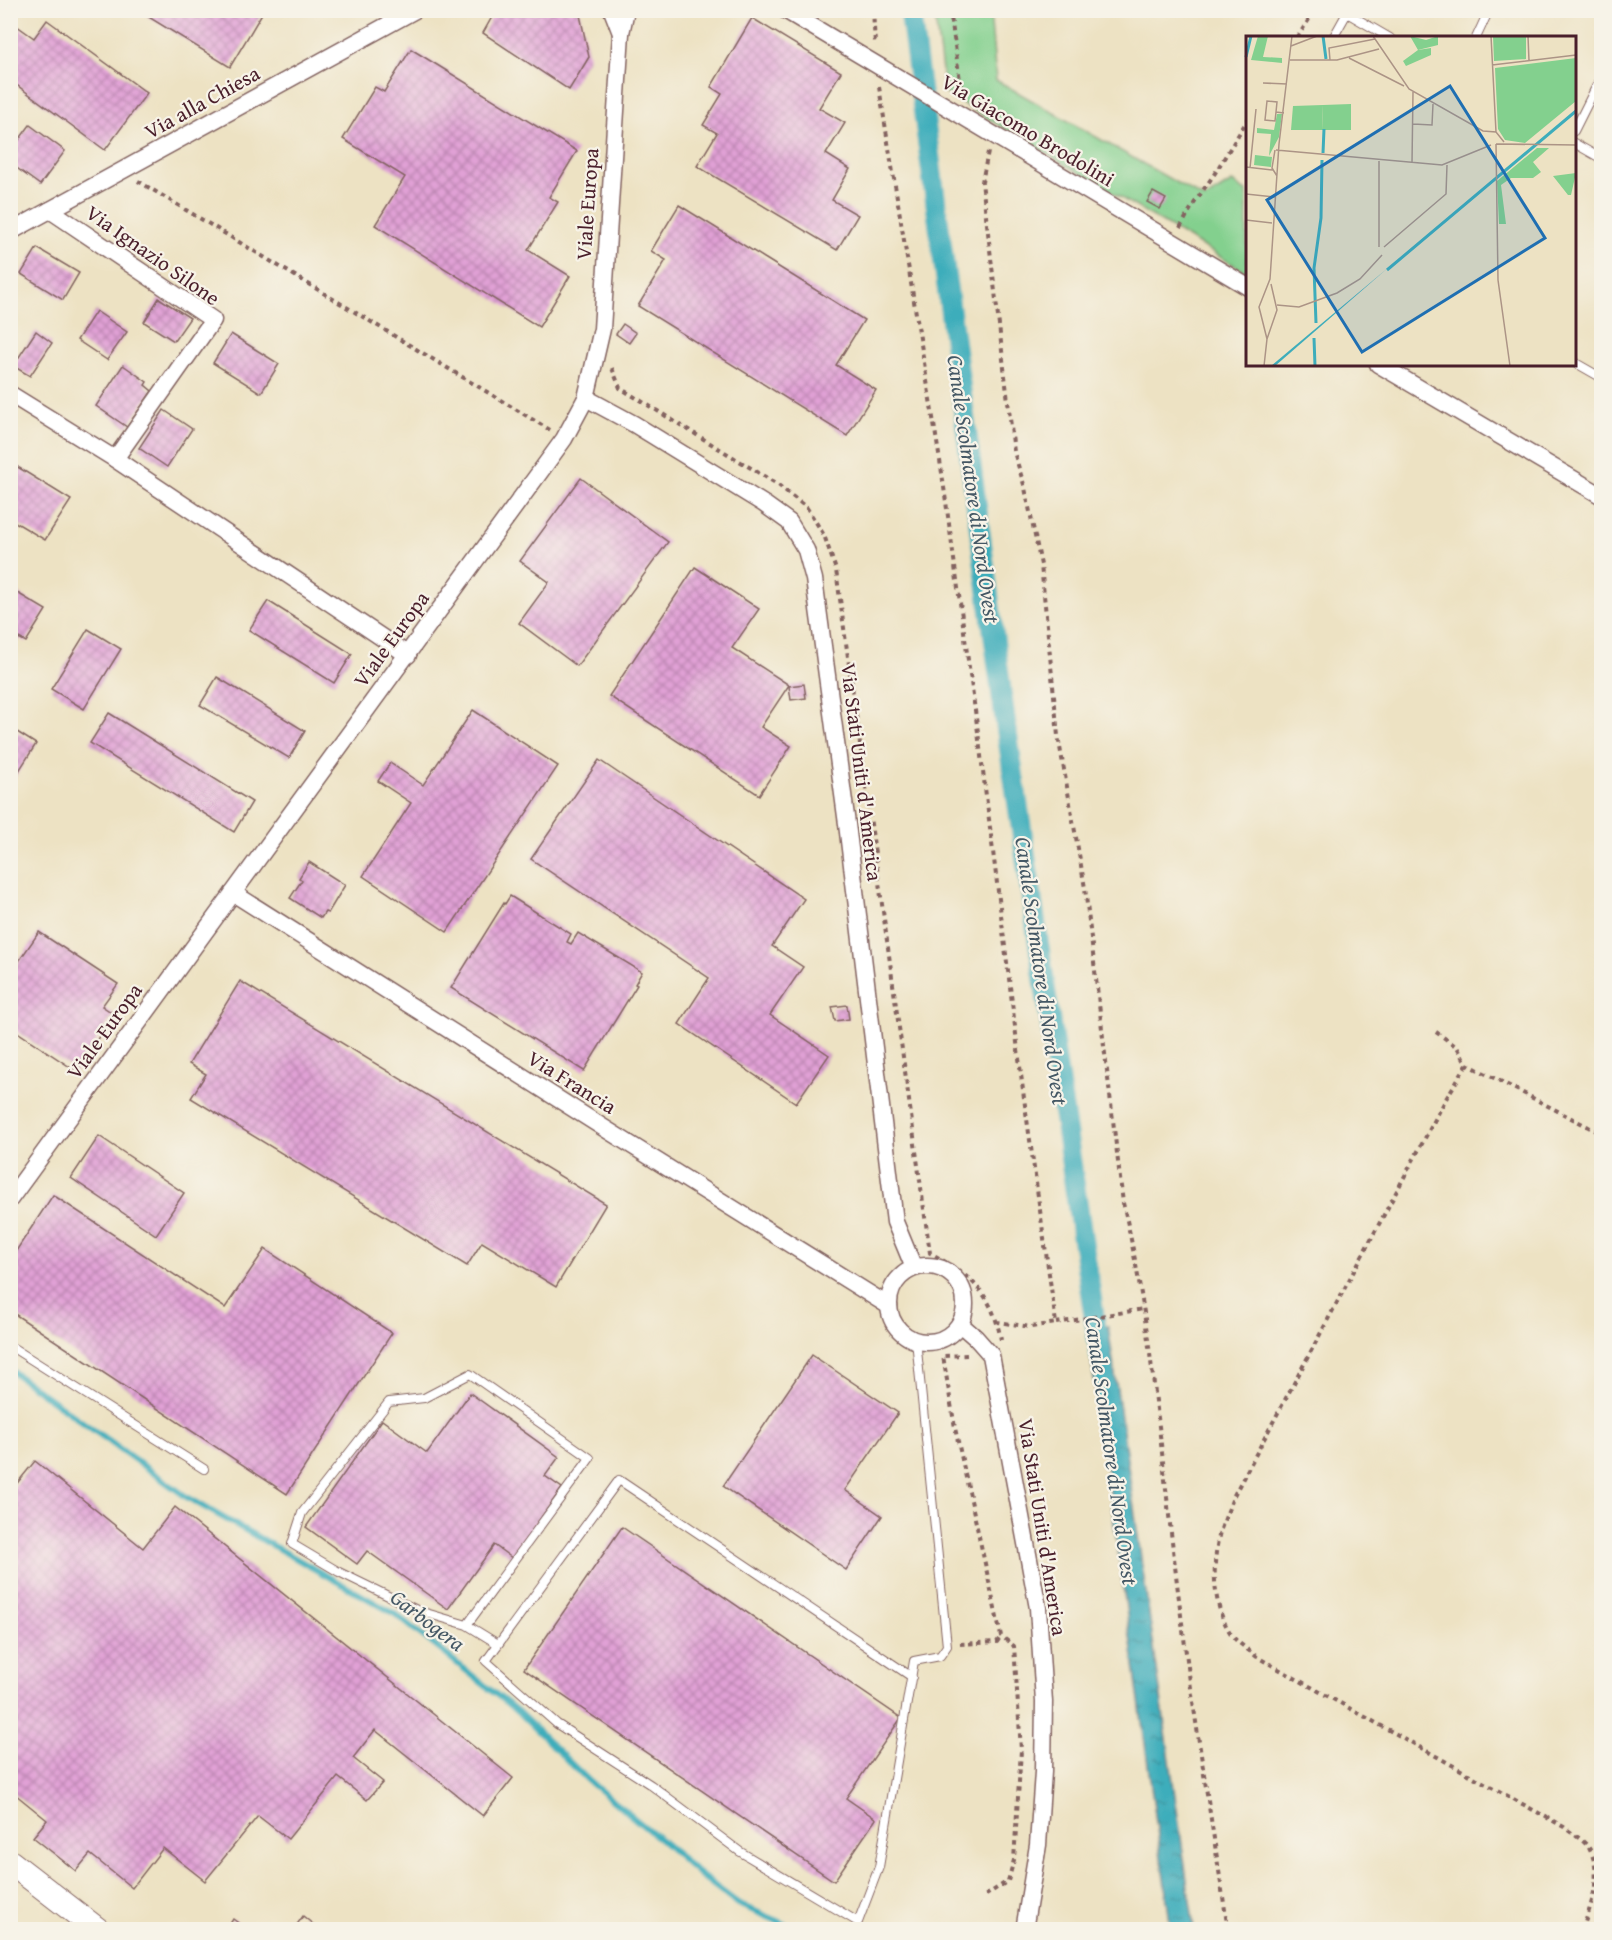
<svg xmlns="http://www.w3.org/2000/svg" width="1612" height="1940" viewBox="0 0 1612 1940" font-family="'Gentium Book Plus',serif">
  <defs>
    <pattern id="water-ripples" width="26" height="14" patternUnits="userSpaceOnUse" patternTransform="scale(1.5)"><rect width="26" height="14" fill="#3eadbb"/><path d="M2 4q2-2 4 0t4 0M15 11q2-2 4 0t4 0" fill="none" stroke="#368c98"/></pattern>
    <pattern id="building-cross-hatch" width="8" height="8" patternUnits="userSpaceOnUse" patternTransform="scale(1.5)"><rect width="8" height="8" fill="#e1a1d6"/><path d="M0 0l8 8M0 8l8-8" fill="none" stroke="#b883ae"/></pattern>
  </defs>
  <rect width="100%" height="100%" fill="#f7f3e8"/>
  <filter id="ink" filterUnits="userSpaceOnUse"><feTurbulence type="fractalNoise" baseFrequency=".0167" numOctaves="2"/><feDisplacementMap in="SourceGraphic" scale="12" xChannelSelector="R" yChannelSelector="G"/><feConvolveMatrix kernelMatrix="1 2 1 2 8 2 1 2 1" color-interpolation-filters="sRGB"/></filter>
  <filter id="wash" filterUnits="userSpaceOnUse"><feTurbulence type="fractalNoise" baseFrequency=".008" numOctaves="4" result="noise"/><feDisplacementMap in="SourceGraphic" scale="24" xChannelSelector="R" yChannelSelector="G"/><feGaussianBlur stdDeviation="1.35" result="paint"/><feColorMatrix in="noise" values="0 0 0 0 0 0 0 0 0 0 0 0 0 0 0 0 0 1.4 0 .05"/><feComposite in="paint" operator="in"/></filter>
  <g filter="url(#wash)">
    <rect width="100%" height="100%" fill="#ede2c3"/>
    <path fill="#83d08e" stroke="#66785c" stroke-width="1.5" d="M934,11H990L996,80L1205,199L1232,182L1247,192V273L945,93Z"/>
    <path fill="url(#water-ripples)" stroke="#446673" stroke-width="1.5" d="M1108,1326L1194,1929H1171L1087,1329Z"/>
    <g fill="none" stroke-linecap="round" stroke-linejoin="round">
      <path stroke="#3eadbb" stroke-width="6" d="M10,1370L188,1498L395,1614L517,1711L590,1782L667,1845L700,1875L740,1905L799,1930"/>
      <path stroke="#3eadbb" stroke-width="21" d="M910,10L1004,712L1100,1356"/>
    </g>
    <g id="blocks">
      <g fill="url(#building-cross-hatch)">
        <path d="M150,10H264L230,67L147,16Z"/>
        <path d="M496,10H579L589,57L569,90L483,33Z"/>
        <path d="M752,18L841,72L819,108L845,123L826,154L850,169L832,200L858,215L837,250L697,166L717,133L703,125L722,94L711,87Z"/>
        <path d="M47,20L147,93L105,150L10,80V21L34,38Z"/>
        <path d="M411,49L577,151L549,197L558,202L528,250L570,276L539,327L375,225L405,177L343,139L375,87L384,92Z"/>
        <path d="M30,125L65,151L40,185L10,163V152Z"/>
        <path d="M1153,192L1166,199L1160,209L1147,202Z"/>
        <path d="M679,205L864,320L836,365L876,390L847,436L638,306L666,260L651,251Z"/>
        <path d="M37,248L79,273L63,300L21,274Z"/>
        <path d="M159,298L190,318L174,341L144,322Z"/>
        <path d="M96,311L127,332L107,360L77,340Z"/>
        <path d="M623,324L636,333L629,343L616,334Z"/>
        <path d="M36,331L52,343L30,376L13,366Z"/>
        <path d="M231,334L279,364L261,393L213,363Z"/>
        <path d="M123,365L147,382L145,385L152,391L127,427L96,406Z"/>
        <path d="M164,410L192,429L167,467L139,448Z"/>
        <path d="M16,466L71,500L45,540L10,519V475Z"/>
        <path d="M581,478L668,542L577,666L519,623L549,582L520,561Z"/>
        <path d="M695,567L759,609L732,648L789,685L761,727L791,746L759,795L609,696Z"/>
        <path d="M14,591L46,610L26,642L19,638L10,652V595Z"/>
        <path d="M268,601L352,654L334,683L249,630Z"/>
        <path d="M88,629L121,649L84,709L51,689Z"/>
        <path d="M217,677L305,731L289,758L200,705Z"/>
        <path d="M804,684L806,698L791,700L789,686Z"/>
        <path d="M473,710L558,766L447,932L363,876L411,803L378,781L390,763L423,785Z"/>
        <path d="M109,713L252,802L234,832L90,743Z"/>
        <path d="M14,730L36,744L10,785V736Z"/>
        <path d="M599,760L804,899L772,946L803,967L770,1015L829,1055L796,1103L679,1024L709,978L531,859Z"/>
        <path d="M309,862L345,885L328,913L325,912L321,918L290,898L302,880L299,878Z"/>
        <path d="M510,896L571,934L567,942L571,944L578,933L642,972L635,984L637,985L584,1071L451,988L504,903L505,904Z"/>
        <path d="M39,932L118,984L102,1006L114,1014L76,1071L10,1027V974Z"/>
        <path d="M240,981L606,1204L556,1287L482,1242L467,1266L191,1098L206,1074L189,1064Z"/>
        <path d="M847,1005L849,1019L835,1021L832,1007Z"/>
        <path d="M99,1136L184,1193L156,1235L71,1178Z"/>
        <path d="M53,1195L225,1308L265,1249L392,1333L287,1494L10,1311V1260Z"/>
        <path d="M812,1355L898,1413L845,1490L882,1516L846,1570L723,1486Z"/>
        <path d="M470,1393L559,1457L545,1476L562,1488L512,1558L494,1545L448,1609L367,1551L357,1564L306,1527L382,1420L427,1453Z"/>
        <path d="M35,1461L143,1548L175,1507L513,1778L483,1816L375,1730L353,1758L383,1782L367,1800L338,1777L288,1839L258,1816L205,1881L163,1848L132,1888L90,1854L76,1871L33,1837L47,1820L10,1790V1492Z"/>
        <path d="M622,1527L901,1718L846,1798L876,1819L834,1881L524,1669Z"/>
        <path d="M303,1916L320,1930H293Z"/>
        <path d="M233,1919L248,1930H226Z"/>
      </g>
    </g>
  </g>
  <g filter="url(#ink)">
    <use href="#blocks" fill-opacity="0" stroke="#836360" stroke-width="1.5"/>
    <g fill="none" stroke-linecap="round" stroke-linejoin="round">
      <defs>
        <g id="lane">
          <path d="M1333,38L1347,13L1390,38"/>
          <path d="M1476,38L1489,10"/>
          <path d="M1574,131L1602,75"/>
          <path d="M1574,143L1602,159"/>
          <path d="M1574,362L1602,378"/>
          <path d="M10,1346L204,1469"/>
          <path d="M467,1625L419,1611L339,1572L292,1544L302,1513L389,1402L424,1398L470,1374L590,1458L467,1625L498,1644"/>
          <path d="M912,1677L619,1480L486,1661L557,1724L651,1785L739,1851L858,1922L879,1867L914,1661L940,1656L947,1646L916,1340"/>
        </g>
        <g id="street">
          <path d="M612,10L621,33"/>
          <path d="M785,10L1248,287"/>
          <path d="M50,210L213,320L115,459"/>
          <path d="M10,232L415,10"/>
          <path d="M1378,364L1602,496"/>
          <path d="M10,394L115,459L408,655"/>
          <path d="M586,398L634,424L764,504L789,522L806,550L814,579L847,824L895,1222L914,1268"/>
          <path d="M233,893L604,1128L889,1306"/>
          <path d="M10,1199L564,439L586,398L602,329L621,33L626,10"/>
          <circle cx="927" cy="1304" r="38"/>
          <path d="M960,1324L976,1338L991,1355L1038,1608L1044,1702L1043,1772L1038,1845L1024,1930"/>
        </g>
        <path id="secondary" d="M10,1862L98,1930"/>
      </defs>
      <use href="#lane" stroke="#836360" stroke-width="10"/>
      <use href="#street" stroke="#836360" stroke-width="19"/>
      <use href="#secondary" stroke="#836360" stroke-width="26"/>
      <g stroke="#836360" stroke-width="4" stroke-dasharray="4.5 4.5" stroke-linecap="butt">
        <path d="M873,10L875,44"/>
        <path d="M950,10L962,95"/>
        <path d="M1297,38L1315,10"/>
        <path d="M879,87L942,473L978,732L1024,1098L1056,1323L1031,1327L998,1322"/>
        <path d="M988,152L982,182L1014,452L1025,488L1041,565L1058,736L1085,888L1123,1203C1151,1322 1160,1445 1175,1566C1189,1688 1210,1809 1228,1930"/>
        <path d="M138,181L550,430"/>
        <path d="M1180,228L1193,205L1215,173L1248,119"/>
        <path d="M612,368L620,388L777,484L807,508L824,535L836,570L930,1253C970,1275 992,1292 1001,1340"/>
        <path d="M1436,1032L1457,1047L1467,1064L1602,1134"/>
        <path d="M1467,1064L1447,1097L1233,1497C1229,1509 1224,1520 1220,1532C1211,1565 1212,1612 1235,1639C1241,1645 1250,1651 1257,1657L1564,1827C1571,1833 1584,1840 1589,1848C1603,1874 1592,1904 1582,1930"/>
        <path d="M1056,1323L1144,1309"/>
        <path d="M967,1355L943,1356L955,1428L1001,1636L1014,1646L1021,1750L1014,1860L1008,1881L983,1897"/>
        <path d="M960,1644L997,1642L1001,1636"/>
      </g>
      <use href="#lane" stroke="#fff" stroke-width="8"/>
      <use href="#street" stroke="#fff" stroke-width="16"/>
      <use href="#secondary" stroke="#fff" stroke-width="24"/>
    </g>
  </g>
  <g text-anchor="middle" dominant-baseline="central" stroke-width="4.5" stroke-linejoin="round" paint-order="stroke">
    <g font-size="21" fill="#4a1f2b" stroke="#f7f3e8">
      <text transform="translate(202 102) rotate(-29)">Via alla Chiesa</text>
      <text transform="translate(1028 130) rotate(31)">Via Giacomo Brodolini</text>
      <text transform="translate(587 204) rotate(-86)">Viale Europa</text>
      <text transform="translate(153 255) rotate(35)">Via Ignazio Silone</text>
      <text transform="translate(391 639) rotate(-54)">Viale Europa</text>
      <text transform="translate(862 772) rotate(83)">Via Stati Uniti d'America</text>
      <text transform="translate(104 1031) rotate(-54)">Viale Europa</text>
      <text transform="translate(572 1082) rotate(32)">Via Francia</text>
      <text transform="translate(1043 1527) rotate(81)">Via Stati Uniti d'America</text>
    </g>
    <g font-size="22" font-style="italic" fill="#455865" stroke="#f7f3e8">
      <text transform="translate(974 489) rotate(82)">Canale Scolmatore di Nord Ovest</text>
      <text transform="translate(1042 971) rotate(82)">Canale Scolmatore di Nord Ovest</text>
      <text transform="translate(1112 1451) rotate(82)">Canale Scolmatore di Nord Ovest</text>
      <text transform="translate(428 1620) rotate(37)">Garbogera</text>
    </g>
  </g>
  <g transform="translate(1246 36)">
    <rect width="330" height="330" fill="#ede2c3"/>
    <path d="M164,0L180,4L192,0V9L172,14ZM247,0H280V23L248,25ZM330,22V65L279,107L259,104L252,93L249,32ZM105,68V94H76L77,69ZM31,78H36L33,101L23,120L25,98L11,97V92L28,94ZM291,112H303L287,126L295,136L287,142H265L255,149L260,188H253L251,145Z" fill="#83d08e"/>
    <path d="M12,0H22L17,21L36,22V27L5,24ZM77,69L76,94H45L47,70ZM9,119L26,121L25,131L8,129ZM330,137L325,159H322L307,140Z" fill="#83d08e"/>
    <path d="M185,12V19L160,30L157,25L172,14Z" fill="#83d08e"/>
    <path d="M143,231L29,330H25Z" fill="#3eadbb"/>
    <path fill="none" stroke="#3eadbb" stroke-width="3" d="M77,0L80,23M0,21L5,0M77,117L78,93M141,234L330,75M70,287L68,232L75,182L76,124M68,302L69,330"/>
    <path fill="none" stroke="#ac9486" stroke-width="1.5" d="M127,0L163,53L237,95L250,96L258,106M245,0L250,96M282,0L283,25M45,10L71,0M103,22L158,50M44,24H91L133,13M84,24L83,12L129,3M246,29L330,19M17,47L41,48M30,76L29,85L19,84L21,65L31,66L30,76L38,77M167,88L186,89L187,68M33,108L46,0M250,108L252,244L264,330M250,108L330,109M29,114L26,132L31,140M30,114L196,129L245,109M166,127L167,56M0,131L27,134M4,132L10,73M0,158L29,161M0,184L26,187M133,211V125M138,211L200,158L201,129M31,269L53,271L91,257L114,243L136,219M21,303L13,271L24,243L33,108M18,330L21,303L31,274L25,248"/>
    <path fill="#1f6fb2" fill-opacity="0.15" stroke="#1f6fb2" stroke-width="3" d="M204,50L299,202L116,316L21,164Z"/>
    <rect width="330" height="330" fill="none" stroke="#4a1f2b" stroke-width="3"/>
  </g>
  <rect width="1612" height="1940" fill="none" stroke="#f7f3e8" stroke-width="36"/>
</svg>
